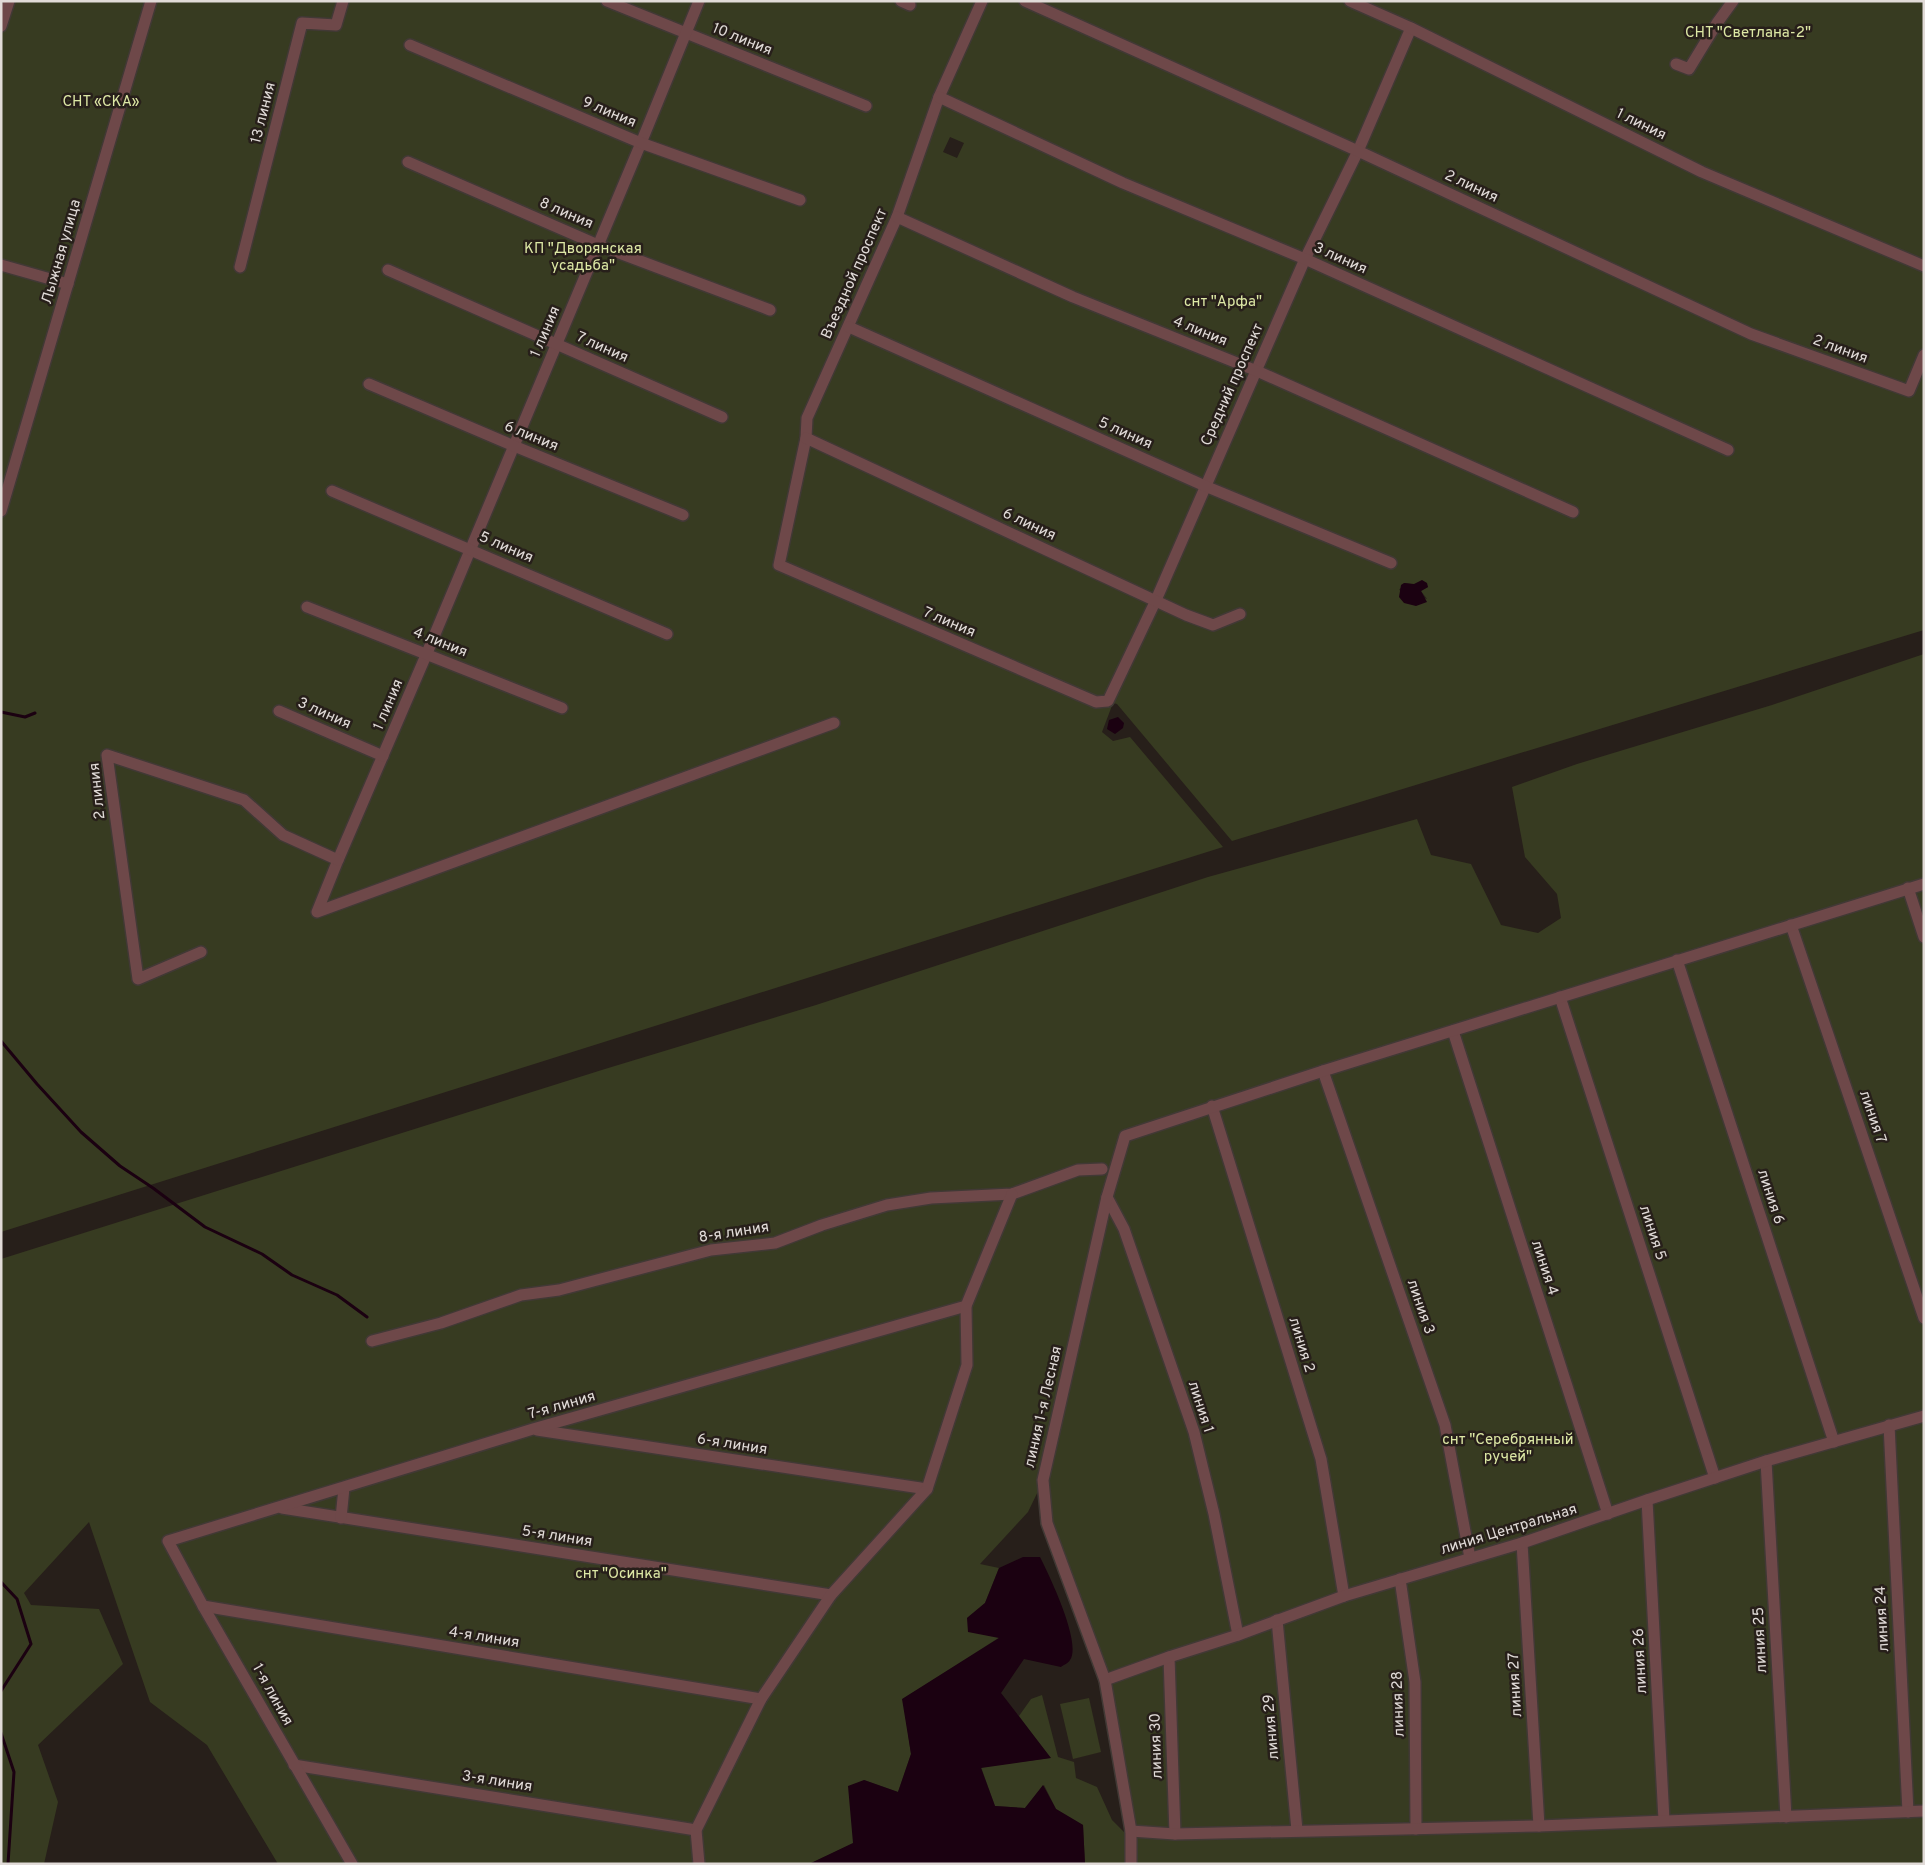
<svg xmlns="http://www.w3.org/2000/svg" width="1925" height="1865" viewBox="0 0 1925 1865" font-family="Overpass,sans-serif">
  <rect width="100%" height="100%" fill="#271f1a"/>
  <g fill="#373b21" fill-rule="evenodd">
    <path d="M1,1H1924V630L1232,841L1117,704L1113,703L1102,732L1113,741L1130,737L1223,847L1,1232ZM950,137L964,143L957,158L943,152ZM1405,583L1428,587L1421,591L1427,599L1399,590Z"/>
    <path d="M1924,654V1864H1085L1083,1825L1056,1809L1044,1785L1025,1808L995,1806L981,1767L1050,1758L1019,1716L1031,1699L1042,1695L1058,1757L1074,1762L1076,1778L1097,1787L1112,1820L1131,1839L1105,1680L1047,1523L1043,1481L1028,1512L980,1564L999,1568L985,1603L967,1618L1000,1637L903,1699L911,1754L898,1792L864,1780L854,1843L809,1864H278L207,1745L150,1702L89,1522L24,1593L31,1605L99,1609L123,1664L38,1745L58,1802L44,1864H1V1259L605,1069L816,1005L1208,877L1417,819L1431,855L1471,864L1501,925L1538,933L1561,918L1557,894L1525,857L1512,787L1577,764L1772,705Z"/>
    <path d="M1089,1698L1101,1752L1073,1759L1060,1704Z"/>
  </g>
  <g fill="#1b0111">
    <path d="M1422,580L1427,583L1428,587L1421,591L1427,602L1416,606L1404,603L1399,597L1401,585L1404,583L1414,584Z"/>
    <path d="M1118,717L1124,723L1123,728L1115,734L1107,729L1109,720Z"/>
    <path d="M1023,1557H1040C1049,1575 1082,1643 1070,1660C1069,1663 1063,1665 1061,1667L1024,1659L1001,1693L1051,1758L981,1768L995,1806L1025,1808L1043,1785L1056,1809L1083,1825L1085,1864H809L853,1843L848,1786L864,1780L898,1792L911,1754L902,1699L999,1638L968,1632L967,1618L985,1603L999,1568Z"/>
  </g>
  <g fill="none" stroke-linecap="round" stroke-linejoin="round">
    <g stroke="#1b0111" stroke-width="3">
      <path d="M1,712L25,717L35,713"/>
      <path d="M1,1041L37,1084L81,1132L120,1166L153,1188L205,1227L262,1254L292,1275L337,1295L367,1317"/>
      <path d="M1,1582L17,1599L31,1644L1,1691"/>
      <path d="M1,1733L14,1772L8,1864"/>
    </g>
    <defs>
      <g id="street">
        <path d="M607,1L866,106"/>
        <path d="M699,1L641,143L427,653L338,860L317,912L834,723"/>
        <path d="M901,1L910,5"/>
        <path d="M982,1L939,97L897,217L807,418L806,438L779,565L1096,702L1108,701L1156,600L1305,259L1358,151L1411,28"/>
        <path d="M1025,1L1358,151L1751,334L1909,391L1924,355"/>
        <path d="M1350,1L1411,28L1702,172L1924,266"/>
        <path d="M1,26L9,1"/>
        <path d="M410,45L641,143L800,200"/>
        <path d="M1676,64L1689,69L1717,23L1733,1"/>
        <path d="M939,97L1123,183L1305,259L1728,450"/>
        <path d="M408,162L598,245L770,310"/>
        <path d="M897,217L1073,297L1257,371L1573,512"/>
        <path d="M1,265L68,284"/>
        <path d="M240,267L302,23L336,25L343,1"/>
        <path d="M388,270L722,417"/>
        <path d="M849,327L1205,486L1391,563"/>
        <path d="M369,384L514,446L683,515"/>
        <path d="M806,438L1186,615L1213,625L1240,614"/>
        <path d="M332,491L667,634"/>
        <path d="M1,511L151,1"/>
        <path d="M307,607L562,708"/>
        <path d="M279,711L383,756"/>
        <path d="M1908,888L1924,937"/>
        <path d="M1791,925L1924,1318"/>
        <path d="M201,952L138,979L107,755L244,800L283,835L338,860"/>
        <path d="M1677,960L1834,1442"/>
        <path d="M1560,997L1715,1478"/>
        <path d="M1453,1031L1608,1514"/>
        <path d="M1323,1071L1445,1425L1470,1558"/>
        <path d="M1212,1106L1321,1459L1344,1596"/>
        <path d="M1107,1197L1124,1229L1194,1432L1214,1514L1238,1635"/>
        <path d="M372,1341L441,1323L521,1295L559,1290L711,1250L775,1243L822,1225L887,1205L931,1198L1012,1194L1078,1170L1102,1169"/>
        <path d="M1889,1425L1908,1812"/>
        <path d="M537,1430L927,1489"/>
        <path d="M1766,1461L1786,1817"/>
        <path d="M1647,1500L1664,1820"/>
        <path d="M282,1508L831,1595"/>
        <path d="M341,1518L344,1488"/>
        <path d="M1522,1543L1539,1826"/>
        <path d="M1400,1579L1415,1682L1416,1829"/>
        <path d="M203,1606L761,1699"/>
        <path d="M1277,1620L1297,1830"/>
        <path d="M1169,1657L1175,1834"/>
        <path d="M1105,1680L1169,1657L1238,1635L1344,1596L1522,1543L1647,1500L1766,1461L1924,1416"/>
        <path d="M294,1765L696,1830"/>
        <path d="M1131,1831L1175,1834L1539,1826L1924,1811"/>
        <path d="M352,1864L203,1606L168,1541L533,1429L966,1306"/>
        <path d="M699,1864L696,1830L761,1699L831,1595L927,1489L967,1365L966,1306L1012,1194"/>
        <path d="M1131,1864V1831L1105,1680L1047,1523L1043,1480L1107,1197L1125,1136L1323,1071L1924,884"/>
      </g>
    </defs>
    <use href="#street" stroke="#413935" stroke-width="14"/>
    <use href="#street" stroke="#6e4849" stroke-width="11"/>
  </g>
  <g text-anchor="middle" dominant-baseline="central" stroke-width="5" stroke-linejoin="round" paint-order="stroke">
    <g font-size="15" fill="#dde8a5" stroke="#271f1a">
      <text x="1748" y="33">СНТ "Светлана-2"</text>
      <text x="101" y="102">СНТ «СКА»</text>
      <text x="583" y="249">КП "Дворянская<tspan x="583" dy="17">усадьба"</tspan></text>
      <text x="1223" y="302">снт "Арфа"</text>
      <text x="1508" y="1440">снт "Серебрянный<tspan x="1508" dy="17">ручей"</tspan></text>
      <text x="621" y="1574">снт "Осинка"</text>
    </g>
    <g font-size="15" fill="#e1dbd8" stroke="#271f1a">
      <text transform="translate(742 40) rotate(22)">10 линия</text>
      <text transform="translate(264 113) rotate(-76)">13 линия</text>
      <text transform="translate(609 113) rotate(23)">9 линия</text>
      <text transform="translate(1641 125) rotate(26)">1 линия</text>
      <text transform="translate(1471 187) rotate(25)">2 линия</text>
      <text transform="translate(566 214) rotate(23)">8 линия</text>
      <text transform="translate(62 252) rotate(-74)">Лыжная улица</text>
      <text transform="translate(1340 259) rotate(24)">3 линия</text>
      <text transform="translate(855 274) rotate(-66)">Въездной проспект</text>
      <text transform="translate(546 332) rotate(-67)">1 линия</text>
      <text transform="translate(1200 332) rotate(22)">4 линия</text>
      <text transform="translate(602 348) rotate(24)">7 линия</text>
      <text transform="translate(1840 350) rotate(20)">2 линия</text>
      <text transform="translate(1233 385) rotate(-66)">Средний проспект</text>
      <text transform="translate(1125 434) rotate(24)">5 линия</text>
      <text transform="translate(531 437) rotate(22)">6 линия</text>
      <text transform="translate(1029 525) rotate(25)">6 линия</text>
      <text transform="translate(506 548) rotate(23)">5 линия</text>
      <text transform="translate(949 623) rotate(23)">7 линия</text>
      <text transform="translate(440 643) rotate(22)">4 линия</text>
      <text transform="translate(389 705) rotate(-67)">1 линия</text>
      <text transform="translate(324 714) rotate(24)">3 линия</text>
      <text transform="translate(98 791) rotate(-96)">2 линия</text>
      <text transform="translate(1872 1117) rotate(71)">линия 7</text>
      <text transform="translate(1770 1197) rotate(72)">линия 6</text>
      <text transform="translate(734 1233) rotate(-9)">8-я линия</text>
      <text transform="translate(1652 1233) rotate(72)">линия 5</text>
      <text transform="translate(1544 1268) rotate(72)">линия 4</text>
      <text transform="translate(1420 1307) rotate(71)">линия 3</text>
      <text transform="translate(1301 1345) rotate(73)">линия 2</text>
      <text transform="translate(562 1406) rotate(-16)">7-я линия</text>
      <text transform="translate(1044 1407) rotate(-77)">линия 1-я Лесная</text>
      <text transform="translate(1200 1407) rotate(72)">линия 1</text>
      <text transform="translate(732 1445) rotate(9)">6-я линия</text>
      <text transform="translate(1509 1530) rotate(-17)">линия Центральная</text>
      <text transform="translate(557 1537) rotate(9)">5-я линия</text>
      <text transform="translate(1883 1619) rotate(-93)">линия 24</text>
      <text transform="translate(484 1638) rotate(9)">4-я линия</text>
      <text transform="translate(1761 1640) rotate(-93)">линия 25</text>
      <text transform="translate(1641 1661) rotate(-93)">линия 26</text>
      <text transform="translate(1516 1685) rotate(-93)">линия 27</text>
      <text transform="translate(272 1695) rotate(61)">1-я линия</text>
      <text transform="translate(1399 1704) rotate(-92)">линия 28</text>
      <text transform="translate(1272 1727) rotate(-95)">линия 29</text>
      <text transform="translate(1157 1746) rotate(-92)">линия 30</text>
      <text transform="translate(497 1782) rotate(9)">3-я линия</text>
    </g>
  </g>
  <rect width="1925" height="1865" fill="none" stroke="#e1dbd8" stroke-width="5"/>
</svg>
